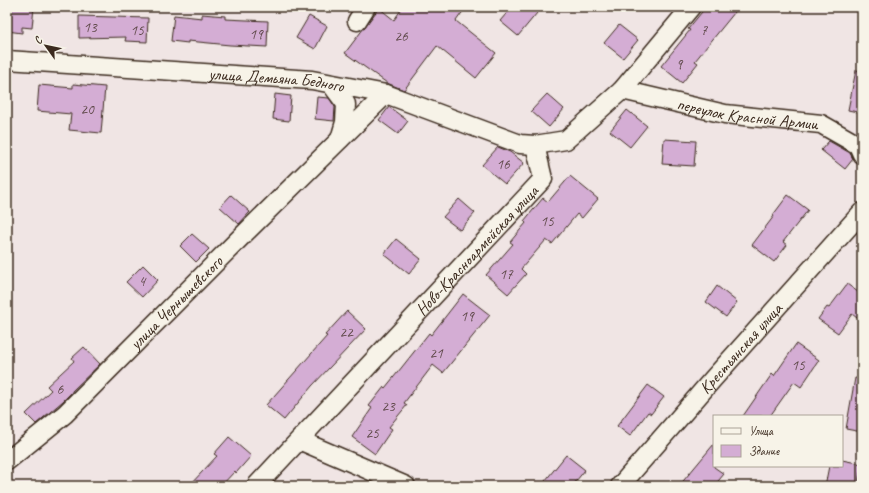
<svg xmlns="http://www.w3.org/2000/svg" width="869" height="493" viewBox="0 0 869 493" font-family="Caveat,sans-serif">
  <rect width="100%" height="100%" fill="#f0e5e4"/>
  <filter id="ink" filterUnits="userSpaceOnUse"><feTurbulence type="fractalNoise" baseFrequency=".025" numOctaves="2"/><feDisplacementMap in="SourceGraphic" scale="8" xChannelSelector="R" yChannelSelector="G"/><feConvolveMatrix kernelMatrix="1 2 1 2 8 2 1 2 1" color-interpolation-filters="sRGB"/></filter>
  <g filter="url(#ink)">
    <g fill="#d4add4" stroke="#3b2a1e">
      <path d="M7,7H34L32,28L22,27V33L7,31Z"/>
      <path d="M403,7H466L456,21L496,53L476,78L437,46L404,90L387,83L345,53L379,8L394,20Z"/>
      <path d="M512,7H542L518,36L500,21Z"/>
      <path d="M706,7H739L695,61L698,63L682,83L661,66L690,30L688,29Z"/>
      <path d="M202,14L225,16V19L268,21L267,47L230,45L188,41V43L171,41L174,15L202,18Z"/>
      <path d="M79,16L148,18L147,42L125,41L126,37L79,38Z"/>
      <path d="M309,16L327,26L315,49L296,38Z"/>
      <path d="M619,25L638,40L623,58L604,43Z"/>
      <path d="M856,70L862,71V113L848,110Z"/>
      <path d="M73,84L105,87L101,133L69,130L71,114L37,111L39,85L73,88Z"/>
      <path d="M275,94L291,96L289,121L273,119Z"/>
      <path d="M547,94L564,109L549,127L531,111Z"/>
      <path d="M317,97L329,98L335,107L334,121L315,119Z"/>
      <path d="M389,107L408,121L398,134L379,120Z"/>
      <path d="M627,110L647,126L630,147L610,131Z"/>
      <path d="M664,139L696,141L694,166L662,164Z"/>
      <path d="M829,141L850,153L853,159L845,169L821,150Z"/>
      <path d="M498,147L510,152L524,163L505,184L482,165Z"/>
      <path d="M570,176L598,199L582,218L577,214L552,244L546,240L521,269L526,274L508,294L486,275L513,244L510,242L526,223L524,221L543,198L548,202Z"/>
      <path d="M231,195L250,212L239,224L220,207Z"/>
      <path d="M788,195L808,210L783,242L787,245L774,262L752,245L774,216L773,215Z"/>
      <path d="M459,199L475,213L460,230L443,217Z"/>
      <path d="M192,234L209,249L196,262L180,246Z"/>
      <path d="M396,239L421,259L409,274L384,254Z"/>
      <path d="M143,265L158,280L142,297L126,282Z"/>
      <path d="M847,284L862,295V311L857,318L852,314L838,333L818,319L827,307L829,308Z"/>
      <path d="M717,286L737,302L726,317L706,302Z"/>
      <path d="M463,294L490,315L443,373L433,365L404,403L407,405L389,427L392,429L375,454L352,437L372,408L369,406L384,387L385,388L402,367L429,333L431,335Z"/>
      <path d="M347,311L366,329L312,386L284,420L266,405L327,336L325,335Z"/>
      <path d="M796,344L819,360L801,387L794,382L770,416H743L772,374L774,376Z"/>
      <path d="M84,347L100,364L72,391V392L63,401L36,424L26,414L51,390L47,386L74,361L72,358Z"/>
      <path d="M855,378L862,379V432L846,429Z"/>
      <path d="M648,385L664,397L651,414L648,412L630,436L617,426Z"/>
      <path d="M229,437L251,456L236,473L235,471L221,486H189L217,456L214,454Z"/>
      <path d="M714,444V467L724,474L714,486H679Z"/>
      <path d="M566,455L585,470L572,486H541Z"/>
      <path d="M842,460L862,464L857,486H825L829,466H842Z"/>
    </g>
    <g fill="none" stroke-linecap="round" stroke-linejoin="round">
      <defs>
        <g id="minor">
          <path d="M357,21L366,7"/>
          <path id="s1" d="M7,60L312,80L386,94L520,144L535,145"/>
          <path d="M331,84L346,104L345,122L340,139"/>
          <path id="s2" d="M622,90L725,114L821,124L858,145L862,154"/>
          <path d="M299,440L406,486"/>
          <path id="s3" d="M7,461L65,414L242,236L386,94"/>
          <path id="s4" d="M256,486L543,179L535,145L566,140L622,90L691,7"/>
          <path id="s5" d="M620,486L712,380L862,212"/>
        </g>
      </defs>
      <use href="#minor" stroke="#3b2a1e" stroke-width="21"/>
      <use href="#minor" stroke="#f7f3e8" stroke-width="18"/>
    </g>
  </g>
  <g text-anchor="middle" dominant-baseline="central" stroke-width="4" stroke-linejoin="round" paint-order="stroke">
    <g font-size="15" fill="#614b4c">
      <text x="90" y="27">13</text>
      <text x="137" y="30">15</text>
      <text x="704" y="30">7</text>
      <text x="256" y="34">19</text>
      <text x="401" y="36">26</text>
      <text x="679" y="64">9</text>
      <text x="87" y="109">20</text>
      <text x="503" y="164">16</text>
      <text x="547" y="221">15</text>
      <text x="506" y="274">17</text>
      <text x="142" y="281">4</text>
      <text x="467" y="316">19</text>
      <text x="346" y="332">22</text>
      <text x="436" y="353">21</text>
      <text x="798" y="365">15</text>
      <text x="60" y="389">6</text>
      <text x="388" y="406">23</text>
      <text x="372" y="433">25</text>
    </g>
    <g font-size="17" fill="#3b2a1e" stroke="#f7f3e8">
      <text stroke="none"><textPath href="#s1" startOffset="270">улица Демьяна Бедного</textPath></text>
      <text stroke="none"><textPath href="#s2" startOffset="128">переулок Красной Армии</textPath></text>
      <text stroke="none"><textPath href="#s4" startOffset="323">Ново-Красноармейская улица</textPath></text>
      <text stroke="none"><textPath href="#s3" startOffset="232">улица Чернышевского</textPath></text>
      <text stroke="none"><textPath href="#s5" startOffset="183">Крестьянская улица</textPath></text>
    </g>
  </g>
  <rect width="869" height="493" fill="none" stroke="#f7f3e8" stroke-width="24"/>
  <rect x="12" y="12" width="845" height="469" fill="none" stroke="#3b2a1e" stroke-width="1.5" filter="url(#ink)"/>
  <rect x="713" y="415" width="130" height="52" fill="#f7f3e8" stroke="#aca397"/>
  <rect x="721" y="428" width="20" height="6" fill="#f7f3e8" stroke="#aca397"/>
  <text x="749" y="435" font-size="12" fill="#3b2a1e">Улица</text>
  <rect x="721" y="445" width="20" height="12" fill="#d4add4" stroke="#aca397"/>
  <text x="749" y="455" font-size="12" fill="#3b2a1e">Здание</text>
  <g transform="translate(46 46) rotate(303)" stroke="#f7f3e8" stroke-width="3" paint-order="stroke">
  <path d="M0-3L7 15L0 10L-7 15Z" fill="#3b2a1e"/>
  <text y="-6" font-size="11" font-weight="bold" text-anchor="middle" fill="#3b2a1e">С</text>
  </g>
</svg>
